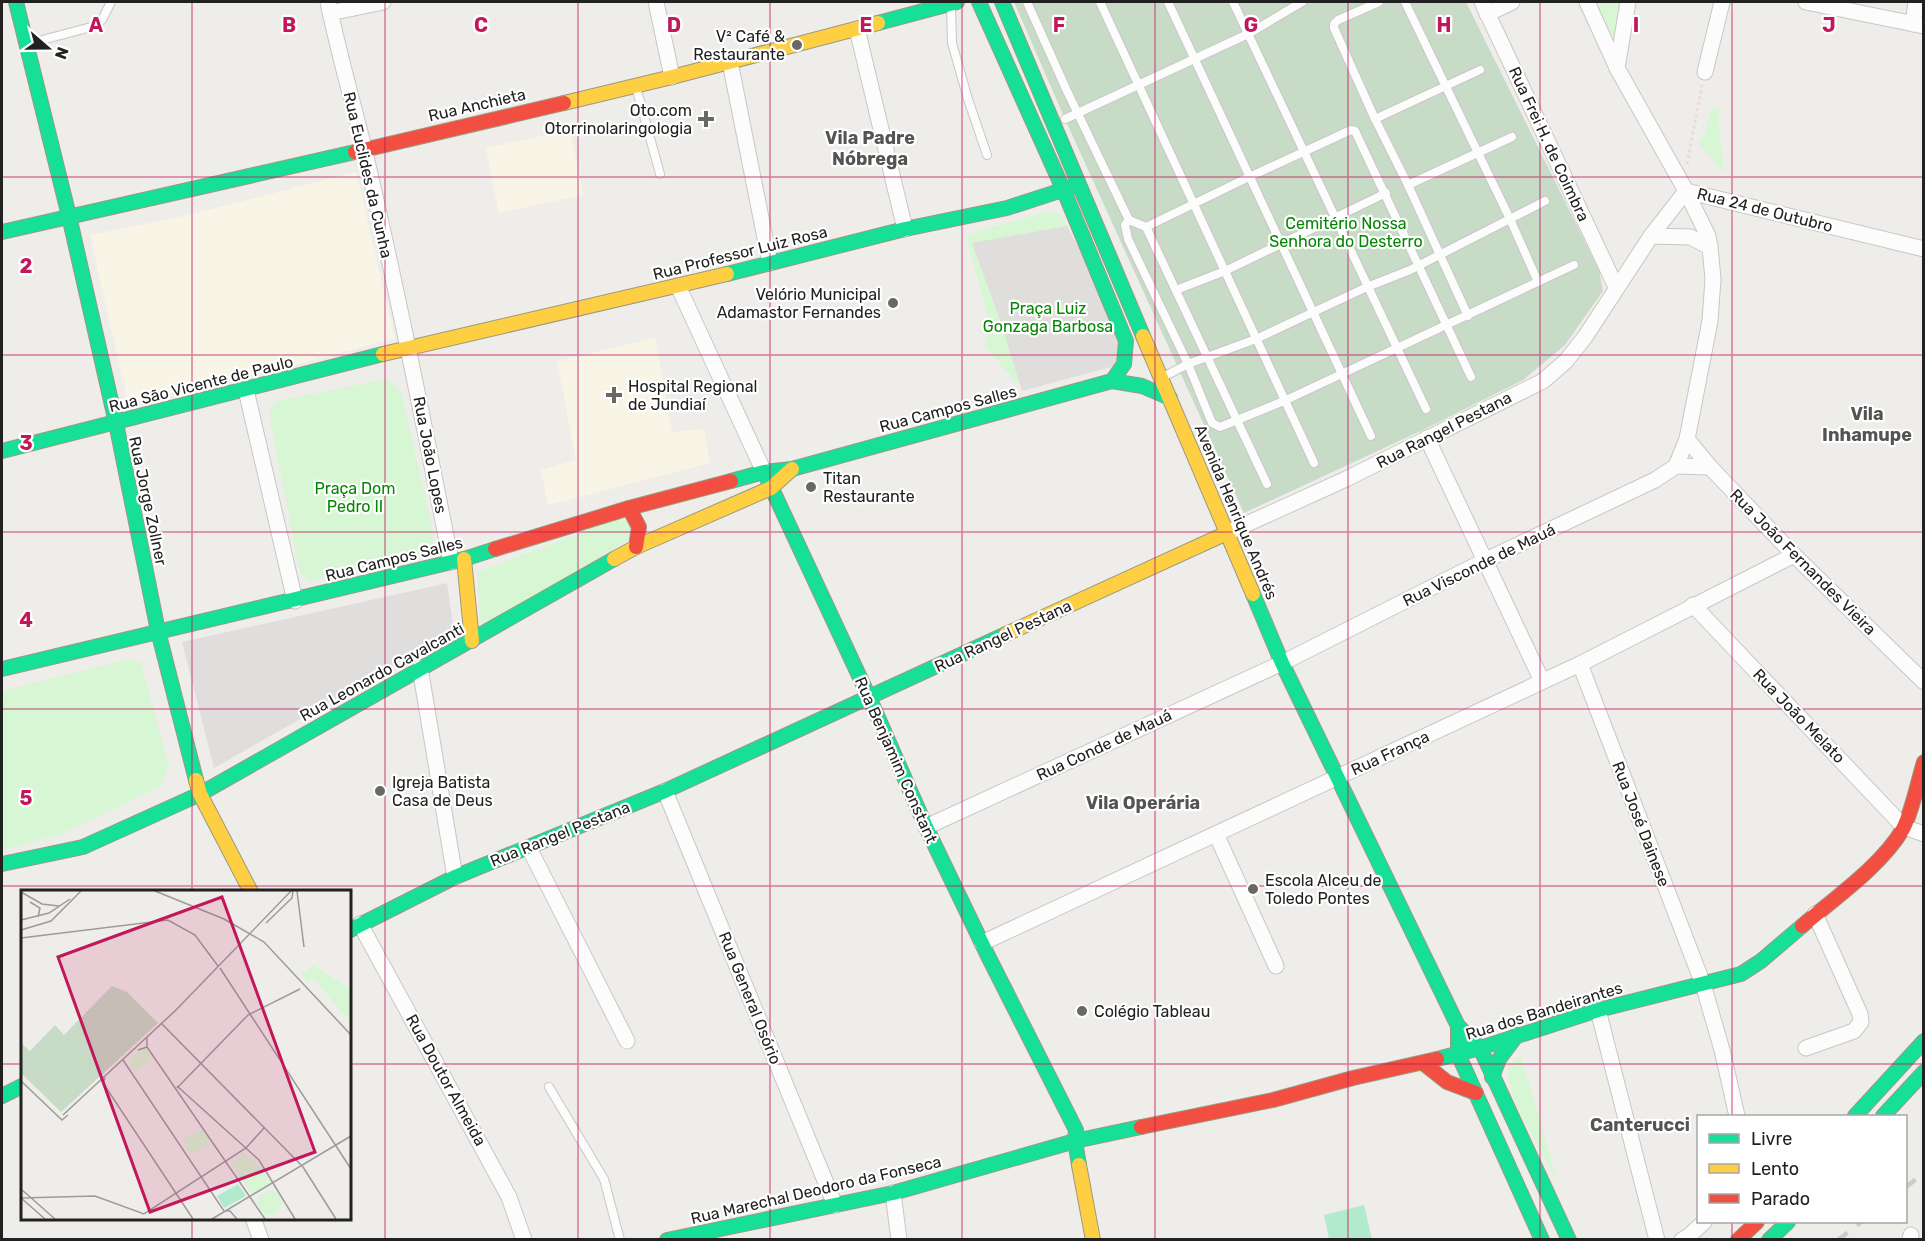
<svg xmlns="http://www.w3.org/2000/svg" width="1925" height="1241" viewBox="0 0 1925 1241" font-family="Rubik,sans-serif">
  <rect width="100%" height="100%" fill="#efedea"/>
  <g fill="#f8f5e6">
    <path d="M570,130L583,195L499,213L486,148Z"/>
    <path d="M356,172L395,338L275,370L128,403L90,235L189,215Z"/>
    <path d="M655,338L672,432L704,429L710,463L548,505L541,470L576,460L557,361Z"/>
  </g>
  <path fill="#c7dbc6" d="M1014,2H1466L1599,270L1603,291L1565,345L1523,380L1425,429L1244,513L1065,119Z"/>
  <g fill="#d7f6d4">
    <path d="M1596,2H1622L1615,44Z"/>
    <path d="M1711,108L1719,110V129L1724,173L1698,143L1704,136Z"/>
    <path d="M1050,211L1062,215L1122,364L1016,383L984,345L989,321L966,235Z"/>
    <path d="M387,379L401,391L432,526L433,544L424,555L309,581L300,573L269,413L276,401Z"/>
    <path d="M620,518C631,520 630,527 631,537L618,547L481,626L477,572Z"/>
    <path d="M129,659L141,663L169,766L160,787L59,835L2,850V691Z"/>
    <path d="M1521,1056L1558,1182C1547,1163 1503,1088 1508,1069C1511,1063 1516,1059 1521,1056Z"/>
  </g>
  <path fill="#b1eacd" d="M1364,1205L1372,1239H1329L1324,1215Z"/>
  <g fill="#dfdedd">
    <path d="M1067,226L1109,304L1122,364L1022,391L1000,320L972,243Z"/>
    <path d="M447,583L454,631L214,768L182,642Z"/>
  </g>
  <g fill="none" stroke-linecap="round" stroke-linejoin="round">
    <defs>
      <g id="lane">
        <path d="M1027,2L1067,91L1129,220L1146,227L1267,484"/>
        <path d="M1100,2L1314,463"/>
        <path d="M1168,2L1371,436"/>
        <path d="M1233,2L1426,409"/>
        <path d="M1379,2L1338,20L1334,24V28L1375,119L1408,185"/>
        <path d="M1405,2L1510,219L1538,282"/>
        <path d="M951,5L952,43L968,99L987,155"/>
        <path d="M27,44L95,26L102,20L111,2"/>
        <path d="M636,87L660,174"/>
        <path d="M1065,119L1248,34L1302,2"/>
        <path d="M1375,119L1480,70"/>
        <path d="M1129,220L1125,225L1128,239L1188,364L1212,423L1220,427L1284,401L1574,265"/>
        <path d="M1146,227L1249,177L1351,130L1355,131L1471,377"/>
        <path d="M1176,290L1225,271L1386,193"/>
        <path d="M1468,316L1408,185L1512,137"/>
        <path d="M1165,376L1188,364L1256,339L1367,287L1410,270L1545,201"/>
        <path d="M549,1087L604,1179L620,1240"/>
      </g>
      <g id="street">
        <path d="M328,2C338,51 352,99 364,148C396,285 424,423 451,562"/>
        <path d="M656,2L672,77"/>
        <path d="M1482,2L1616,287"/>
        <path d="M1587,2L1617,68L1686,191L1708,236L1710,247L1713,279L1710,321L1687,439L1676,466"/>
        <path d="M1806,2L1924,26"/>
        <path d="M330,13L383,2"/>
        <path d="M1487,14L1512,2"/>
        <path d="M1913,24L1916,2"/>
        <path d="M857,29L905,229"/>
        <path d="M730,62L770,263"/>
        <path d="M1617,68L1628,2"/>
        <path d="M1705,72L1722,2"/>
        <path d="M1686,191L1924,249"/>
        <path d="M1651,236L1690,237L1710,247"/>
        <path d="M678,286L764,472"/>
        <path d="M246,390L295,601"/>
        <path d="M1427,438L1542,681"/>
        <path d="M1687,439L1710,467L1794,555L1924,682"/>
        <path d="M1227,533L1346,479L1543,381L1566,361L1585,337L1651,236L1686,191"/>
        <path d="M1693,605L1904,827L1924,834"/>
        <path d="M1580,664L1703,984L1722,1050L1737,1116"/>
        <path d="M420,668L455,877"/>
        <path d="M665,791L835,1205"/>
        <path d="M926,827L1282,663L1486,560L1655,480L1676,466L1710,467"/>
        <path d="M1216,834L1276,966"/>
        <path d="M529,848L627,1041"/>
        <path d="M360,924L509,1197L524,1240"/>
        <path d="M982,943L1580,664L1794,555"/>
        <path d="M1598,1010L1657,1240"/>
        <path d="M1806,1048L1854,1031L1861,1022L1860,1014L1815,914"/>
        <path d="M893,1193L899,1240"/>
        <path d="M253,1218L261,1240"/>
        <path d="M1682,1240L1690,1235L1704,1222"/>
        <path d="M1910,1240L1911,1235"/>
      </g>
      <g id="fast">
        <path d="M16,2L69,216L116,423L158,631L196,780"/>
        <path d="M979,2L1064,191L1126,341L1124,364L1112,381L1142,386L1170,398"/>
        <path d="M1002,2L1143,336"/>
        <path d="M878,23L957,2"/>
        <path d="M2,232L355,152"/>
        <path d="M727,274L905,229L1007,208L1078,185"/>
        <path d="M2,451L383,354"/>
        <path d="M766,476L869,697L926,827L988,956L1076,1130L1075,1141L1079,1165"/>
        <path d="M731,481L764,472L792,469L1112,381"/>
        <path d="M1253,594L1282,663L1458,1026L1480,1048L1569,1240"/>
        <path d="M2,669L464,559L495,549"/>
        <path d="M2,864L83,847L200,794L614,559"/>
        <path d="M350,930L455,877L665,791L1006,634"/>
        <path d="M1458,1026V1054L1542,1240"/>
        <path d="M1437,1059L1480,1048L1598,1010L1741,974L1761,961L1802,926"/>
        <path d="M1492,1077L1499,1059L1517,1035"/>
        <path d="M2,1096L22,1086"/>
        <path d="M1855,1116L1924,1041"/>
        <path d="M1883,1116L1924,1072"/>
        <path d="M667,1240L893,1193L1075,1141L1141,1127"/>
        <path d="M1769,1240L1788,1222"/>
      </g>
      <g id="slow">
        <path d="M564,103L672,77L878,23"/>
        <path d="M1143,336L1253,594"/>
        <path d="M383,354L727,274"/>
        <path d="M464,559L472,641"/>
        <path d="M614,559L636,547L771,488L792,469"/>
        <path d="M1006,634L1227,533"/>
        <path d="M196,780L200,794L251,892"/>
        <path d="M1079,1165L1093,1240"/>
      </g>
      <g id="jam">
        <path d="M355,152L564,103"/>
        <path d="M629,508L639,527L636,547"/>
        <path d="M495,549L629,508L731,481"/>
        <path d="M1802,926C1835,898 1881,866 1903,829C1912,812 1918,781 1924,762"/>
        <path d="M1423,1063L1447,1082L1476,1093"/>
        <path d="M1141,1127L1273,1100L1353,1078L1437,1059"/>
        <path d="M1738,1240L1757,1222"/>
      </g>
    </defs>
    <use href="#lane" stroke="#c8c7c6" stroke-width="10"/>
    <use href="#street" stroke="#c8c7c6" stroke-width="17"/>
    <use href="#fast" stroke="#9b9a80" stroke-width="16"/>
    <use href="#slow" stroke="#9b9a80" stroke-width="16"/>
    <use href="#jam" stroke="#9b9a80" stroke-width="16"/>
    <path stroke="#ecdada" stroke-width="3" stroke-dasharray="3 3" stroke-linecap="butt" d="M1687,164L1702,85"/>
    <use href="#lane" stroke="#fdfcfc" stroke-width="8"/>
    <use href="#street" stroke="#fdfcfc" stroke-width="15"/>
    <use href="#fast" stroke="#16e098" stroke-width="14"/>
    <use href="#slow" stroke="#ffcf43" stroke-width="14"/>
    <use href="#jam" stroke="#f24e42" stroke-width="14"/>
    <g stroke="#cbcbcb" stroke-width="4.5" stroke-dasharray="12 12" stroke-linecap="butt">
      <path d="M1906,1187L1924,1173"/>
      <path d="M1838,1240L1861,1222"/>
    </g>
  </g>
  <path fill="none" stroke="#c2185b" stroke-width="1.5" stroke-opacity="0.55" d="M192,2V892M385,2V1240M578,2V1240M770,2V1240M962,2V1240M1155,2V1240M1348,2V1240M1540,2V1240M1732,2V1116M2,177H1924M2,355H1924M2,532H1924M2,709H1924M2,886H1924M2,1064H22M350,1064H1924M192,1218V1240M1732,1222V1240"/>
  <g fill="#696867" stroke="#fff" stroke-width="2">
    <circle cx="797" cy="45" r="6"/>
    <path d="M703 110h6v6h6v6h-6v6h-6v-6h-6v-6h6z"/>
    <circle cx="893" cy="303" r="6"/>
    <path d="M611 386h6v6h6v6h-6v6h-6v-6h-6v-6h6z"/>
    <circle cx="811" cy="487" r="6"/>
    <circle cx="380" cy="791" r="6"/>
    <circle cx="1253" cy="889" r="6"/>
    <circle cx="1082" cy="1011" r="6"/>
  </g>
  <g text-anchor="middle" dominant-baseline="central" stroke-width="4.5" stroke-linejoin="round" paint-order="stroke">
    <g font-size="16" fill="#212121" stroke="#fff" text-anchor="start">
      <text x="785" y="36" text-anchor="end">V² Café &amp;<tspan x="785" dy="18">Restaurante</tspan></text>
      <text x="692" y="110" text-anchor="end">Oto.com<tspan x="692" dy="18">Otorrinolaringologia</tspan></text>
      <text x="881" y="294" text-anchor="end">Velório Municipal<tspan x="881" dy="18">Adamastor Fernandes</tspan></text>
      <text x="628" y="386">Hospital Regional<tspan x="628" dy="18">de Jundiaí</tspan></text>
      <text x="823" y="478">Titan<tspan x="823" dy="18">Restaurante</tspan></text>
      <text x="392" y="782">Igreja Batista<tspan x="392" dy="18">Casa de Deus</tspan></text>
      <text x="1265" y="880">Escola Alceu de<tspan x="1265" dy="18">Toledo Pontes</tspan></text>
      <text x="1094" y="1011">Colégio Tableau</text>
    </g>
    <g font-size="16" fill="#212121" stroke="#fff">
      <text transform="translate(477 105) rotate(-13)">Rua Anchieta</text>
      <text transform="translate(1549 144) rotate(65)">Rua Frei H. de Coimbra</text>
      <text transform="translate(368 175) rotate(77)">Rua Euclides da Cunha</text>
      <text transform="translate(1765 210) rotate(14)">Rua 24 de Outubro</text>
      <text transform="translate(740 253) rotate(-14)">Rua Professor Luiz Rosa</text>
      <text transform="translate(201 384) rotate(-14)">Rua São Vicente de Paulo</text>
      <text transform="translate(948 409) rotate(-15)">Rua Campos Salles</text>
      <text transform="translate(1444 430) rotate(-27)">Rua Rangel Pestana</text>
      <text transform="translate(430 455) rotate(79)">Rua João Lopes</text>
      <text transform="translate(148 501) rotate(78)">Rua Jorge Zollner</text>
      <text transform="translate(1236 512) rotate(67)">Avenida Henrique Andrés</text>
      <text transform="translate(394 559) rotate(-14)">Rua Campos Salles</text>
      <text transform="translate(1803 562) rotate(45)">Rua João Fernandes Vieira</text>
      <text transform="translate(1479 565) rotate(-26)">Rua Visconde de Mauá</text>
      <text transform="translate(1003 636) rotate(-25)">Rua Rangel Pestana</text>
      <text transform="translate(382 672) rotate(-29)">Rua Leonardo Cavalcanti</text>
      <text transform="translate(1799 716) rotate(46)">Rua João Melato</text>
      <text transform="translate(1104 745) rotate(-25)">Rua Conde de Mauá</text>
      <text transform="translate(1390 753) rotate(-25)">Rua França</text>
      <text transform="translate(896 760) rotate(66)">Rua Benjamim Constant</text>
      <text transform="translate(1641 824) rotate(69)">Rua José Dainese</text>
      <text transform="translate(560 834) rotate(-22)">Rua Rangel Pestana</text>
      <text transform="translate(750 998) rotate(68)">Rua General Osório</text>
      <text transform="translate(1544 1011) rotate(-17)">Rua dos Bandeirantes</text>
      <text transform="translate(446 1080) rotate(61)">Rua Doutor Almeida</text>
      <text transform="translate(816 1190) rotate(-13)">Rua Marechal Deodoro da Fonseca</text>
    </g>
    <g font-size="16" fill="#048603" stroke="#fff">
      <text x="1346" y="223">Cemitério Nossa<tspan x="1346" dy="18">Senhora do Desterro</tspan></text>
      <text x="1048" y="308">Praça Luiz<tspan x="1048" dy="18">Gonzaga Barbosa</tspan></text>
      <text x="355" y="488">Praça Dom<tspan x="355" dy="18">Pedro II</tspan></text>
    </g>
    <g font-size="18" font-weight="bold" fill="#545454" stroke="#fff">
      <text x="870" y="138">Vila Padre<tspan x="870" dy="21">Nóbrega</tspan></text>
      <text x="1867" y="414">Vila<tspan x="1867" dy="21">Inhamupe</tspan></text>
      <text x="1143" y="803">Vila Operária</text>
      <text x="1640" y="1125">Canterucci</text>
    </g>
  </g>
  <g transform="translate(21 890)">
    <rect width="330" height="330" fill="#efedea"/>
    <path d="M91,96L106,102L137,133L40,222L0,183V153L9,161L34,135L43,145Z" fill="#c7dbc6"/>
    <path d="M292,75L330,99V132L292,88L287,93L279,81L286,82ZM124,156L131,169L114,183L107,171ZM180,239L191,253L169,266L162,250ZM223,263L237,274L250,293L235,303H230L210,273ZM237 313a12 12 0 1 1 24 0a12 12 0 1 1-24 0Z" fill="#d7f6d4"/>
    <path d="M217,294L225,306L203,318L196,306Z" fill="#b1eacd"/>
    <path fill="none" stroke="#9d9b9a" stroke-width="1.5" d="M134,1L203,29L243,52L330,145M276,1L283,57M0,2L21,14L38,16M9,12L19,18L17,27M0,30L28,23L49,9M245,33L271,8L272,1M0,40L30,31L60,1M0,48L147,30L174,45L197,76M199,78L330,279M141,134L282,277L315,329M126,157L244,329M117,160L126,157V148M102,170L203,321H209L216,329M84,188L82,193L172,329M0,191L41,230L47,225M156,196L238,270L274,329M156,198L227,125L279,99M42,225L155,120L270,1M0,299L34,329M0,308L74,306L123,324L225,258L243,238M0,308L24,329M191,329L330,246"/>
    <path fill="#c2185b" fill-opacity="0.15" stroke="#c2185b" stroke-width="3" d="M201,7L294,262L129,322L37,67Z"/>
    <rect width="330" height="330" fill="none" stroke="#212121" stroke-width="3"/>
  </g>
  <g font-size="20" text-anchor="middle" font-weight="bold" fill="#c2185b" stroke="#fff" stroke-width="4.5" stroke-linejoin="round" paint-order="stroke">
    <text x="96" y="32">A</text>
    <text x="289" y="32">B</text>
    <text x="481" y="32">C</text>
    <text x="674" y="32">D</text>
    <text x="866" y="32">E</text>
    <text x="1059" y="32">F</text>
    <text x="1251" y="32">G</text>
    <text x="1444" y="32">H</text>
    <text x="1636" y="32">I</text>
    <text x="1829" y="32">J</text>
    <text x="26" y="273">2</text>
    <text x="26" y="450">3</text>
    <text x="26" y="627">4</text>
    <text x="26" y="805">5</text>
  </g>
  <rect width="1925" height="1241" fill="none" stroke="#212121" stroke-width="6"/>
  <rect x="1697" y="1115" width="210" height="108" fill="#ffffff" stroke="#a6a6a6" stroke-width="1.5"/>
  <rect x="1709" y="1134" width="30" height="9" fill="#16e098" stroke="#a6a6a6" stroke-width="1.5"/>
  <text x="1751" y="1145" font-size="18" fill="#212121">Livre</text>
  <rect x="1709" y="1164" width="30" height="9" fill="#ffcf43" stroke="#a6a6a6" stroke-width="1.5"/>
  <text x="1751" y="1175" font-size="18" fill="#212121">Lento</text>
  <rect x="1709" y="1194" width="30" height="9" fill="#f24e42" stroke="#a6a6a6" stroke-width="1.5"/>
  <text x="1751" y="1205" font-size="18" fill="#212121">Parado</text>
  <g transform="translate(48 48) rotate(110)" stroke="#ffffff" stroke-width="4.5" paint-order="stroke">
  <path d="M0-4.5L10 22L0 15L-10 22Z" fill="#212121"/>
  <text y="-9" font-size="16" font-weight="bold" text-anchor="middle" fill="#212121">N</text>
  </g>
</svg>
